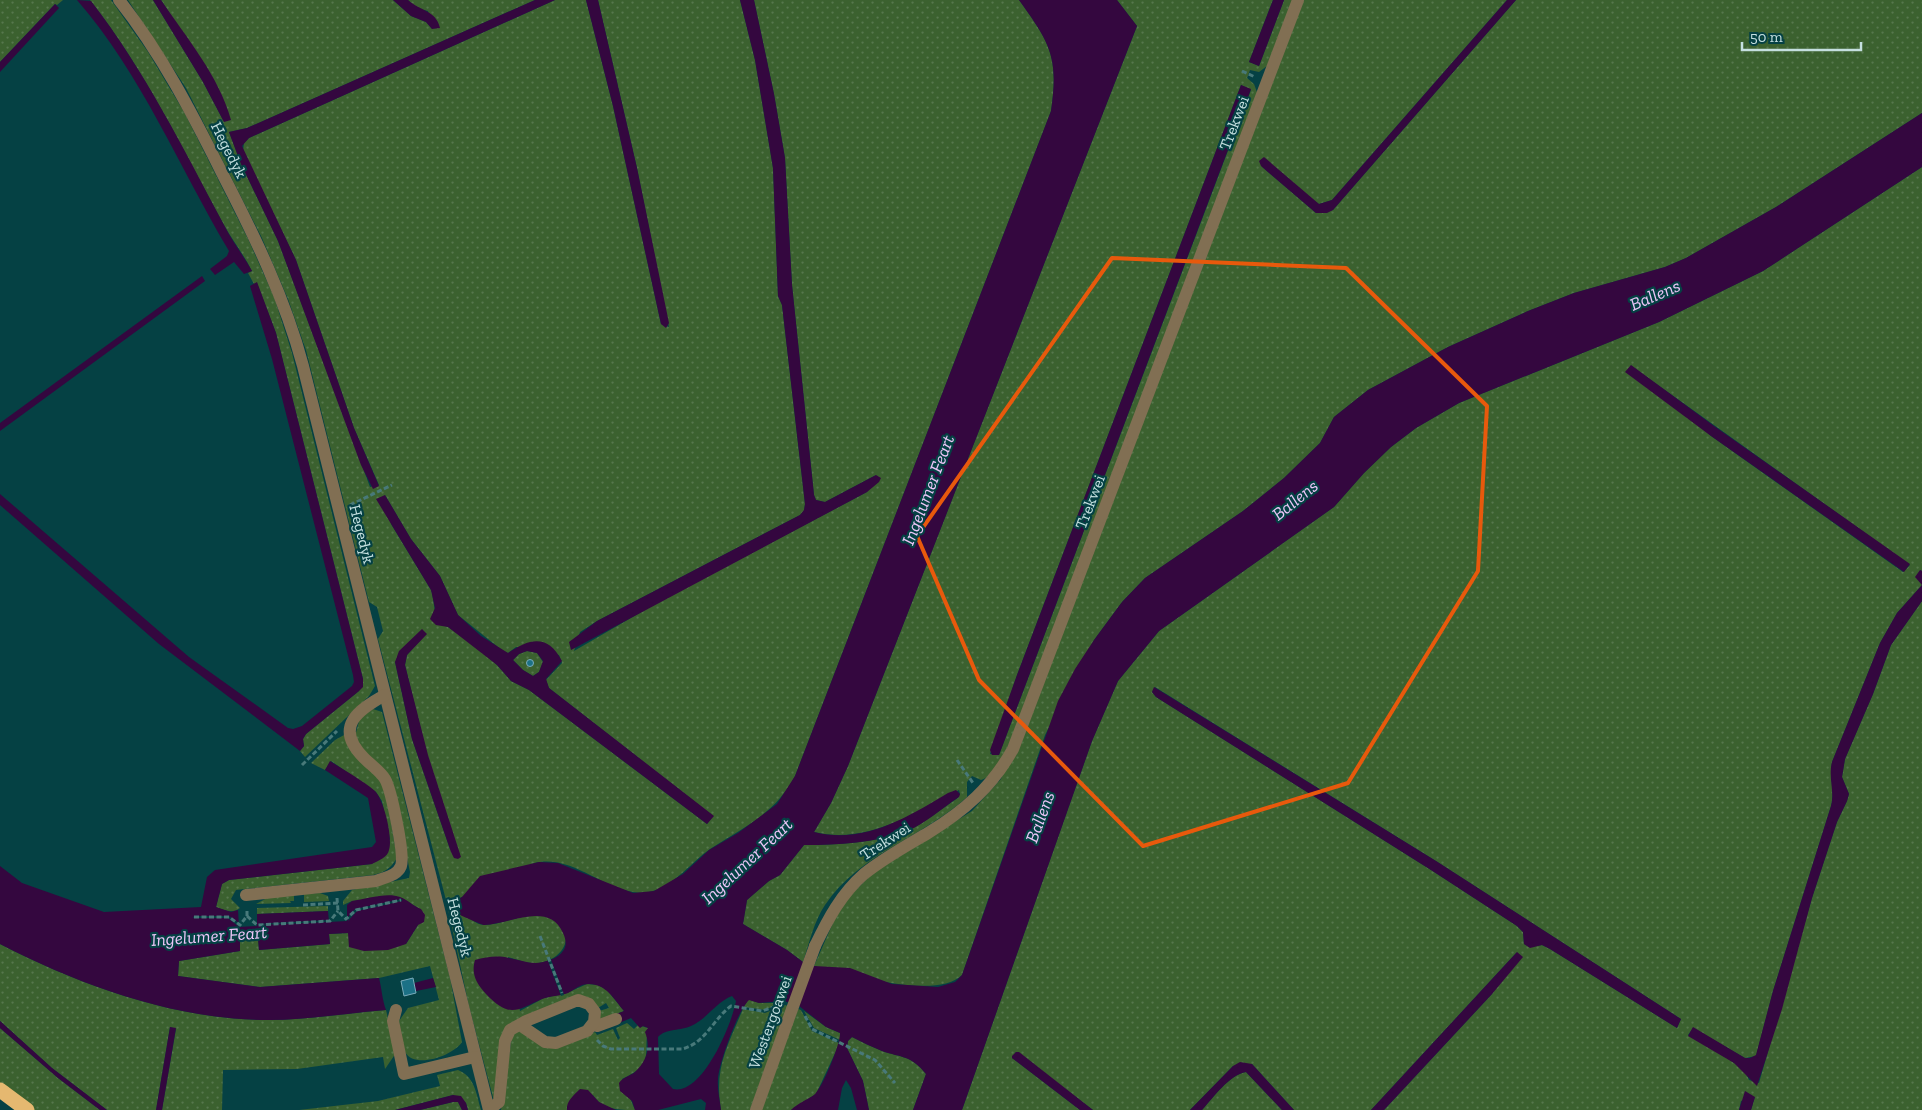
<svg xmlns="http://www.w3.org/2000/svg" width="1922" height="1110" viewBox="0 0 1922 1110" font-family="'Zilla Slab',serif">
  <defs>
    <pattern id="grass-dots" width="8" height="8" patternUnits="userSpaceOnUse" patternTransform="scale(1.25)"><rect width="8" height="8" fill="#3b612f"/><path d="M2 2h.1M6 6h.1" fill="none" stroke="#56774d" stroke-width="1.8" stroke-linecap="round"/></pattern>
  </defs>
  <rect width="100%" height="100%" fill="#054144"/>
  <g fill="url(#grass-dots)" fill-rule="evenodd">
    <path d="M0,0H63L57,5L55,4L0,62Z"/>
    <path d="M90,0H111L148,52L184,112L248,239L274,297L292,353L375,686L369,696L305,757L300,751L304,746L303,739L306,734L359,691L363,679L276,333L257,283L254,284L248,273L252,271C244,255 233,241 224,225C182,148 145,70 90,0Z"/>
    <path d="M128,0H153L203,82L224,122L212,78L161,0H393L411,16L426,22L432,29L428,11L416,8L408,0H535L247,128L229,132L241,164L278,241L370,487L379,485L354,428L296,260L243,151L244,143L249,138L555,0H586L613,106L661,324L669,327L637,168L598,0H740L755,60L773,168L778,296L782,305L805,504L804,511L800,515L597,621L580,632L574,651L655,604L867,492L876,475L825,502L816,500L814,495L792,285L785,158L774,94L754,0H1019C1050,43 1059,57 1051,111L795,776C775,814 744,827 710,849C687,865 666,898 633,892C601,887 574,858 540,862C533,862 525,868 519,870C499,880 478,891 457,899L460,915C469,915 475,925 484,925C505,925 532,908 552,919C578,933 564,960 538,963C528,964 518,960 508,957L520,1011L544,998L567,993L587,984L598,985L607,990L624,1011L600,1020L599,1011L609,1008L606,1003L598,1008L591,1000L507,1027L494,1101L469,1006L446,900L378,639L383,631L377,607L369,602L306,350L288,299L262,238L186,88ZM385,495L411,539L440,576L458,615L503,651L508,653L516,647L559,655L562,663L546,680L549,688L713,816L707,824L529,690L511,681L497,665L475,646L448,627L440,624C433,613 435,603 431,590L391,524ZM426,634L407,655L405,665L451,852L412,739L395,662Z"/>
    <path d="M1117,0H1273L1249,62L1259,66L1284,0H1294L1267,66L1259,72L1250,70L1247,78L1254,84L1258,95L1011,740C1004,753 995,776 981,780L972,776L967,782V797C922,838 860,853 825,905C814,921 809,944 803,962L787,950L743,924L747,900L769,881L780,875L804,845C838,845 874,843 907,831C924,824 942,808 958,798L960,794L959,790C915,813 866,845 814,832L831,803L848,766L1137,26ZM1241,85L1251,90L999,755L990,754L1017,675Z"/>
    <path d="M1302,0H1507L1332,200L1319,204L1261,166L1316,213L1333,210L1516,0H1922V113L1776,207L1686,258L1665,267L1574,293L1528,311L1448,347L1368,390L1334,417L1320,443L1284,478L1243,511L1145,578L1122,602L1094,640L1045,735L962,975C935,1001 849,973 814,966L841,905L873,873L972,811L1001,779Z"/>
    <path d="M1922,167V571L1920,570L1922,585L1897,613L1880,643L1832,762C1829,779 1835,790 1831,806L1773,991L1756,1056L1745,1058L1693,1028L1688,1035C1703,1045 1744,1063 1749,1080L1759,1083L1812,898L1837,822L1847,801L1849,794L1842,777L1845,759L1873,694L1891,645L1922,601V1110H1751L1755,1097L1741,1101L1739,1110H1384L1492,994L1517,952L1371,1110H1294L1252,1064L1233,1066L1190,1110H1093L1016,1052L1012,1058L1080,1110H962L1092,741L1118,681L1159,631L1334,507L1364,473L1391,447L1416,428L1459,403L1659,322L1763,271ZM1630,365L1910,565L1903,572L1711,436ZM1155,687L1436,861L1681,1019L1677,1028L1550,949L1542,945L1530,947L1524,944L1523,932L1517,926L1431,870L1156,697L1152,692Z"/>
    <path d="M527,651L537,653L543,662L539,672L533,676L523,670L513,660L519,654Z"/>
    <path d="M373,709L382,712L450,978L462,1042C454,1055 415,1070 405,1052C401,1044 400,1030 399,1021L408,1008L439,1000L430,966L379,978L260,987L178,976L179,961L240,951L239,939L258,938L259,950L330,944L329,934L349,933L406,944L418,925V908L402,898L352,901L343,905V901L352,890L409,878L410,872L392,782L361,749L355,736L360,718Z"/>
    <path d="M344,735L385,787L397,858C390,869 385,872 373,875L236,890L231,899L240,908C232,914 224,910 216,907L222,884L229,880L372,864L390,839L382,801L376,792L331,761L325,770L311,763L335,740Z"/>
    <path d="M320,893L328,896L329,901L304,902V894Z"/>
    <path d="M294,895V901H290L291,903L256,904L267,898Z"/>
    <path d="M328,906V911L257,914V908Z"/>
    <path d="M0,944C82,986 175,1020 269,1020C308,1020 347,1013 386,1010L396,1053L385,1069L383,1057L297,1069L223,1070L222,1110H162L176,1029L170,1027L156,1110H107L52,1068L0,1021Z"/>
    <path d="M748,999L759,1003H780L765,1010L744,1007Z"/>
    <path d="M785,1005L788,1006L750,1110H721C714,1068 727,1047 743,1009L765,1013Z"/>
    <path d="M798,1009L801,1010L812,1031L839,1043L837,1049L816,1094L791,1110H761Z"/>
    <path d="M804,1011L826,1027L840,1033V1040L814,1028Z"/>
    <path d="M627,1023L634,1029L638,1025L648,1028C643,1055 655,1064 622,1079L635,1110C620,1110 602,1110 593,1095L567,1108V1110H501L512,1036L518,1031L558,1047L595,1032L597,1035L613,1029L618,1040L620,1038L616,1028Z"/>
    <path d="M0,1028L58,1078L100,1110H34L0,1083Z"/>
    <path d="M852,1037C862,1042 872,1047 882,1051C902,1058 911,1055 926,1074L913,1110H869L863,1081L847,1048L848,1041Z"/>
    <path d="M458,1070C475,1077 476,1093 481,1110H468L466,1103L453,1095L395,1110H299L378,1101L440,1086L437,1075Z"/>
    <path d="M1246,1072L1282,1110H1202C1213,1098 1229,1075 1246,1072Z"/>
    <path d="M453,1102H458L462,1110H420Z"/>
  </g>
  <g fill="#34073f" fill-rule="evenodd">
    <path d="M77,0L91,1C145,71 183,148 224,225C232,241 243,255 252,271L244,274L234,262L215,275L210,269L227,256L229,251C179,167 142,75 77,0Z"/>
    <path d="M153,0H161C186,37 219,76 231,120L224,122L203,82Z"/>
    <path d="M393,0H408C420,11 436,10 440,28L432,29L426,22L411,16Z"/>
    <path d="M535,0H555L249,138L242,146L296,260L354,428L379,486L373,489L361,465L278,241L241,164L229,132L247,128Z"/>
    <path d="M586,0H598L637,168L669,323L666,328L661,324L613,106Z"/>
    <path d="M740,0H754L774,94L785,158L792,285L814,495L816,500L825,502L876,475L881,478L879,482L867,492L571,650L569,642L597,621L800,515L804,510L805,504L782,305L778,296L773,168L755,60Z"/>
    <path d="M1019,0H1117L1137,26L848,766L831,803L814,832C863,845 908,817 948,793L956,790L960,794L959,797C942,808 925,824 907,831C875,843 838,845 804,845L780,875L769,881L747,900L743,924L787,950L803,962L814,966L850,968L892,984L938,987L955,982L962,975L1058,701L1075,669L1094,640L1122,602L1145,578L1243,511L1284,478L1320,443L1334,417L1368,390L1448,347L1528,311L1574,293L1665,267L1686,258L1776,207L1922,113V167L1763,271L1659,322L1459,403L1416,428L1391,447L1364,473L1334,507L1159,631L1118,681L1092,741L962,1110H913L926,1074C911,1055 902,1058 882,1051C872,1047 862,1042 852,1037L848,1041L847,1048L863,1081L869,1110H857L851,1088L846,1080L842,1088L838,1110H791C798,1103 807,1100 814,1095C822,1089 841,1043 840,1033L826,1027L799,1006L784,1001L759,1003L749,1000C738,1010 719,1063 718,1079C717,1089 720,1100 721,1110H705L706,1103L701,1099L658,1110H635L632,1101L620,1091L619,1083C623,1077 630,1076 635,1072C647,1061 651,1047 645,1032L648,1028L643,1026L640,1028L631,1018L617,1024L614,1015L624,1011C614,999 606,984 589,984C581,984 575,989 568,993C560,996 550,996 542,999C516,1011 509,1018 486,994C476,983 471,974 475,960C487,957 497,955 509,958C521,960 531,965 543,962C550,960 558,958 563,951C567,946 566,939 563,933C549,901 510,924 484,925C482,925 460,915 456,913L453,908L454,902L462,897L480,876L539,862L558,863L633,893L654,891L683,874L709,850L738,833L777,804L795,776L1051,111C1059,57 1050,43 1019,0ZM732,996L736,1001C732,1024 702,1096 673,1089L659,1074L658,1037C666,1028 681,1031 691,1026C707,1019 716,1002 732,996Z"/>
    <path d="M1273,0H1284L1259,66L1249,62Z"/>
    <path d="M1507,0H1516L1333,210L1327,213H1316L1261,166L1259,161L1264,157L1319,204L1332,200Z"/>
    <path d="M55,4L59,8L0,72V62Z"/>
    <path d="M1241,85L1251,89L999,755H992L990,750L1017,675Z"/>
    <path d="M202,276L205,281L0,431V423Z"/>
    <path d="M257,282L276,333L363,679V687L359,691L306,734L303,739L304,746L300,751L159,644L0,505V494L189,657L288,728L293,729L302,726L352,686L354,682L353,675L272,359L250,286Z"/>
    <path d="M1631,365L1714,426L1910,564L1904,572L1711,436L1625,372Z"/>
    <path d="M385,495L411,539L440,576L458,615L481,636L508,653C530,638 548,634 562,661L546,679L549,688L714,816L707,824L529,690L511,681L497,665L448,627L436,625L430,619L435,608L431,590L376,499ZM527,651L537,653L543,661L539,672L533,676L523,670L513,660L519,654Z"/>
    <path d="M1920,570L1922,571V601L1891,645L1873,694L1845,759L1842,777L1849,794L1847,801L1837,822L1812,898L1782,1009L1757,1086L1734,1063L1688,1036L1693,1027L1745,1058H1750L1756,1055L1773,991L1831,806C1835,791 1828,778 1832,762L1880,643L1897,613L1922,585L1915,577Z"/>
    <path d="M422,629L427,634L407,655L405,665L428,755L461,857L458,859L454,858L451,852L412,739L395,662L399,651Z"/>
    <path d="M1154,687L1436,861L1681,1019L1677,1028L1550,949L1542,945L1530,948L1524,944L1523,932L1517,926L1431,870L1156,697L1152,692Z"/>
    <path d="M330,761C345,771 362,780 375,791C384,800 393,838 389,850C388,857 378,861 372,864L229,880L222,884L216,907L231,912L238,910L239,927L257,926V914L328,911L329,922L347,921V905L352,901C366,899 387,892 400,897C408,900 413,906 421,909L425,915L424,922L418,925L406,944L388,950L364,951L349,947L348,933L329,934L330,944L259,950L258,938L240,939V951L179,961L178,976L260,987L379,978C382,990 382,999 386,1010C347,1013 308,1020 269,1020C175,1020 82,986 0,944V866L22,883L104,912L201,907L207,877L215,870L372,847L376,842L368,798L325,770Z"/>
    <path d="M1517,952L1523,957L1492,994L1384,1110H1371Z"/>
    <path d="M433,978L436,987L416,991L414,983Z"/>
    <path d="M0,1021L52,1068L107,1110H100L58,1078L0,1028Z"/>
    <path d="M170,1027L176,1028L162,1110H156Z"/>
    <path d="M1016,1052H1019L1093,1110H1080L1012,1058V1056Z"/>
    <path d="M1240,1062L1252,1064L1294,1110H1282L1246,1072C1229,1075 1213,1098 1202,1110H1190L1233,1066Z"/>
    <path d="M580,1089L588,1090L599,1102L616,1110H567C566,1101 574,1095 580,1089Z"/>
    <path d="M1745,1091L1755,1097L1751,1110H1739Z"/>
    <path d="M453,1095L461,1096L466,1103L468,1110H462L458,1102H453L420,1110H395Z"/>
  </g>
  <g fill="#054144">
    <path d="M402,899V901L357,911L348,921V917L355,909Z"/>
    <path d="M194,916H229L239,923V927L228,918H193Z"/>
    <path d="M329,920V922L258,925V924Z"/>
    <path d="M550,957L564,995L561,996L547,958Z"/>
  </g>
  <g fill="#1c7186" stroke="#7bacbb">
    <circle cx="530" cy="663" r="3.5"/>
    <path d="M413,978L416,993L404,996L401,981Z"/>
  </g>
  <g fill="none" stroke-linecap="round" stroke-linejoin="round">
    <g stroke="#48797a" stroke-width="3" stroke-dasharray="5 2.5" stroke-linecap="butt">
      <path d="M1242,71L1255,77"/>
      <path d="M350,505L392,485"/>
      <path d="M957,760L973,783"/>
      <path d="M302,765L337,731"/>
      <path d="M337,898L338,911L346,919L356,910L401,900"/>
      <path d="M303,905L338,903"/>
      <path d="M247,916L257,925L330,921L338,911"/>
      <path d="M194,917H229L240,925L247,916V909"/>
      <path d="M540,936L562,993"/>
      <path d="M805,1016L812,1029L875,1060L895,1083"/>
      <path d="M597,1040L603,1046L611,1049H682C706,1043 713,1019 731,1006L762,1011L780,1005"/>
    </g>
    <g stroke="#816f53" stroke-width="12">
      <path d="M119,0C161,53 192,113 222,173C254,235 285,298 303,366L489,1110"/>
      <path d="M246,895L376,881C385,877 397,876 401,866C405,855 391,789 385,779C380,771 371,765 364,758C333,727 358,710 385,695"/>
      <path d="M815,946C828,919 841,894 864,874C884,858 906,846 928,833C964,811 992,787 1013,749L1298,0"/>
      <path d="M396,1010L393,1021L404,1074L475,1057"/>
      <path d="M593,1025L597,1026L616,1019"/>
      <path d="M489,1110L499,1102L505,1041L510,1030L526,1021L578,1000L589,1004L595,1012L594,1022L587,1031L556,1043L545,1042L520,1025"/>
      <path d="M756,1110L787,1023"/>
    </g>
    <path stroke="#e5b870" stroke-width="15" d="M0,1090L27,1110"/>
    <path stroke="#816f53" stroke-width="12" d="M787,1023L815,946"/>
  </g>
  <path fill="none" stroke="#e8590c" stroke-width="4" stroke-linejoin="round" d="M1112,258L1346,268L1487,406L1478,571L1348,783L1143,846L979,680L917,536Z"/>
  <g text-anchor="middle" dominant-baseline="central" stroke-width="4.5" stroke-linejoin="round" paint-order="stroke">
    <g font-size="16" fill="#c5e0e0" stroke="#054144">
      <text transform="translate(1234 123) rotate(-69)">Trekwei</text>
      <text transform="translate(229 150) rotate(63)">Hegedyk</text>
      <text transform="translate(1090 502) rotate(-69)">Trekwei</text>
      <text transform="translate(362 534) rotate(76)">Hegedyk</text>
      <text transform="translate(885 841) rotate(-33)">Trekwei</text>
      <text transform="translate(460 927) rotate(76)">Hegedyk</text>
      <text transform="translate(770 1022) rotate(-70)">Westergoawei</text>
    </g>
    <g font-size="18" font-style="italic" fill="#eec6f9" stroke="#054144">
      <text transform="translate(1655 295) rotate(-23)">Ballens</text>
      <text transform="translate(928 490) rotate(-69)">Ingelumer Feart</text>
      <text transform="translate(1295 500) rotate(-39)">Ballens</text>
      <text transform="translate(1040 817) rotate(-70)">Ballens</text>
      <text transform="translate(747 861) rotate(-43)">Ingelumer Feart</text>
      <text transform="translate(209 936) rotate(-4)">Ingelumer Feart</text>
    </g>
  </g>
  <path d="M1742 42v8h119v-8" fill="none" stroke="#c5e0e0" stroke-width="2.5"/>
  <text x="1750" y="42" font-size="15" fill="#c5e0e0" stroke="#054144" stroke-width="4" paint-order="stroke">50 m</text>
</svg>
